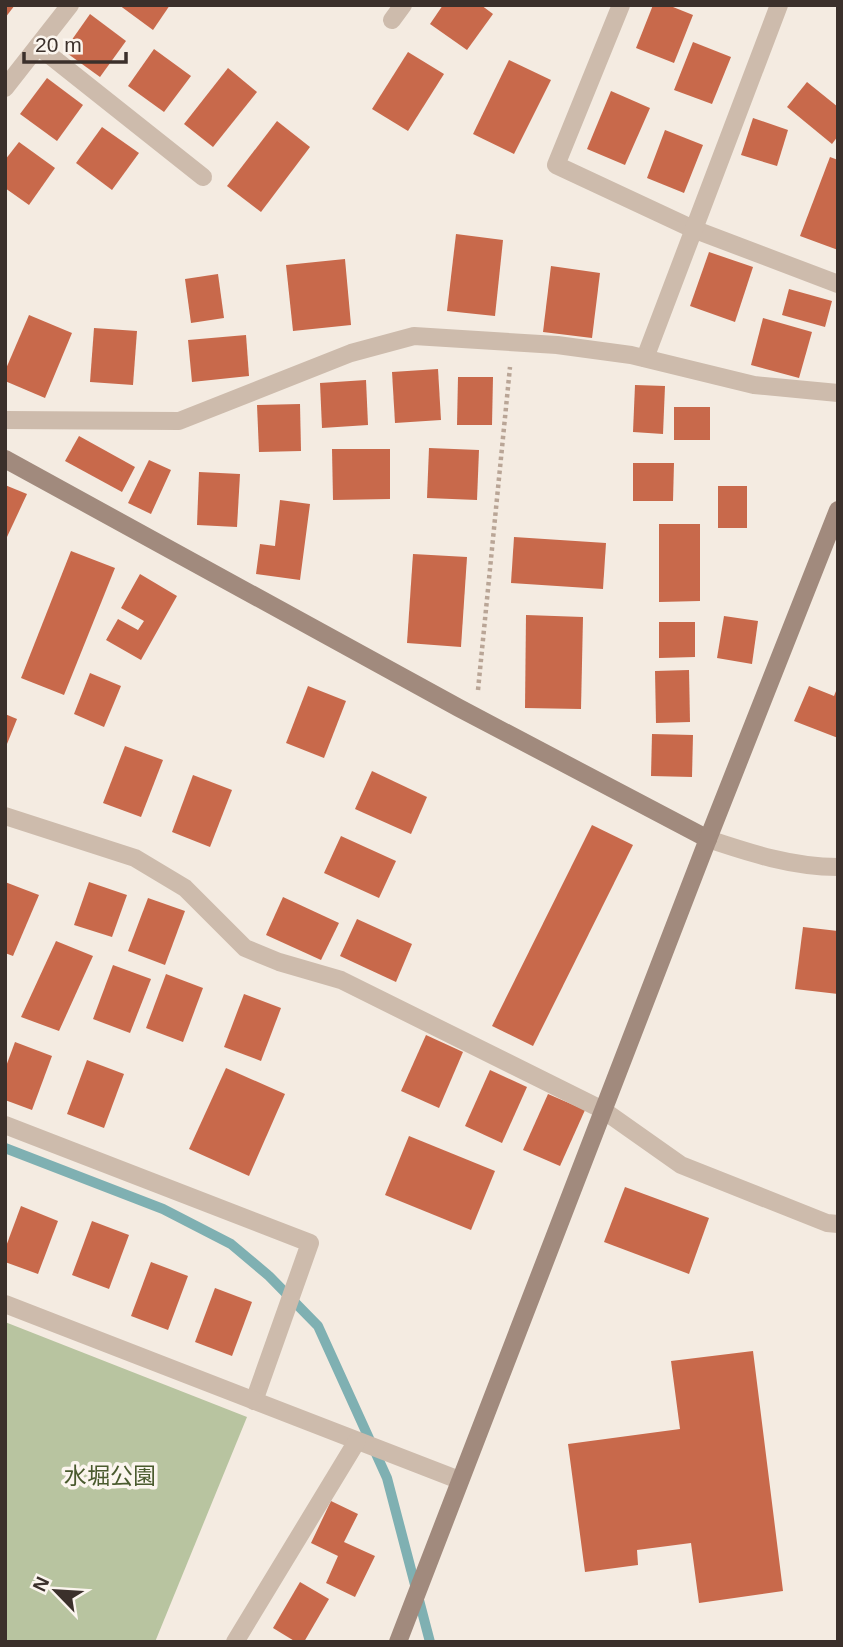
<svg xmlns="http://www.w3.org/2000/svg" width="843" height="1647" viewBox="0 0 843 1647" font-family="Helvetica,'Noto Sans JP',sans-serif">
  <rect width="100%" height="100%" fill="#f4ebe1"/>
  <path fill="#b8c4a0" d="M5,1322L247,1417L155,1642H5Z"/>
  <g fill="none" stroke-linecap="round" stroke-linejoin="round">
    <path stroke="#7fb0b2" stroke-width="10" d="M5,1148L163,1209L231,1244L269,1276L318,1326L387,1478L430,1642"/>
  </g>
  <g fill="#c8694b">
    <path d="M5,5H15L5,18Z"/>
    <path d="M119,5H170L153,30Z"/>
    <path d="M443,5H481L493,14L467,50L430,24Z"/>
    <path d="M653,5H668L693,15L674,63L636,48Z"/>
    <path d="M90,14L126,41L100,77L64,51Z"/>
    <path d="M693,42L731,57L712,104L674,90Z"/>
    <path d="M154,49L191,76L164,112L128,86Z"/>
    <path d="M408,52L444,74L408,131L372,109Z"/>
    <path d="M509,60L551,80L514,154L473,134Z"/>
    <path d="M228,68L257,92L213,147L184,124Z"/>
    <path d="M47,78L83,105L57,141L20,114Z"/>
    <path d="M807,82L838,107V136L832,144L787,107Z"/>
    <path d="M611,91L650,108L625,165L587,149Z"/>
    <path d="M753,118L788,130L777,166L741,155Z"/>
    <path d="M277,121L310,147L261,212L227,186Z"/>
    <path d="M102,127L139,153L112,190L76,163Z"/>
    <path d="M665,130L703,145L684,193L647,178Z"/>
    <path d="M19,142L55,168L29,205L5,188V160Z"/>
    <path d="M830,157L838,160V250L800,236Z"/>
    <path d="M456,234L503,240L495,316L447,311Z"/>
    <path d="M709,252L753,267L735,322L690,306Z"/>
    <path d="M345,259L351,325L293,331L286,265Z"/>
    <path d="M551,266L600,273L592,338L543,332Z"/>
    <path d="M218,274L224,318L191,323L185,279Z"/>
    <path d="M789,289L832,301L825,327L782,315Z"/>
    <path d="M29,315L72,333L45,398L5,381V371Z"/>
    <path d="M763,318L812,332L799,378L751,365Z"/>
    <path d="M94,328L137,331L133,385L90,382Z"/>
    <path d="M246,335L249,376L192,382L188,340Z"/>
    <path d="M438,369L441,420L395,423L392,372Z"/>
    <path d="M458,377H493L492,425H457Z"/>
    <path d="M366,380L368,425L322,428L320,383Z"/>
    <path d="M635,385L665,386L663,434L633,432Z"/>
    <path d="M300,404L301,451L259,452L257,405Z"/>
    <rect x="674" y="407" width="36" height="33"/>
    <path d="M79,436L135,467L122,492L65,461Z"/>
    <path d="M429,448L479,450L477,500L427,498Z"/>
    <path d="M332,449H390V499L333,500Z"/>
    <path d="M149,460L171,470L151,514L128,503Z"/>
    <path d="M633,463H674L673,501H633Z"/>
    <path d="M199,472L240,474L237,527L197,525Z"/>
    <path d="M5,485L27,494L7,537L5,536Z"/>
    <rect x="718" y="486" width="29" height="42"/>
    <path d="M280,500L310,504L300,580L256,574L260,544L275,546Z"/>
    <path d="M659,524H700V601L659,602Z"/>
    <path d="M514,537L606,543L603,589L511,583Z"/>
    <path d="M71,551L115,568L64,695L21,678Z"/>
    <path d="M413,554L467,557L461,647L407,643Z"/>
    <path d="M140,574L177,596L141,660L106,640L118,619L138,630L144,621L121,608Z"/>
    <path d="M526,615L583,617L581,709L525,708Z"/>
    <path d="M724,616L758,621L752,664L717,658Z"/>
    <path d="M659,622H695V657L659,658Z"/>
    <path d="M689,670L690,722L656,723L655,671Z"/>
    <path d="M90,673L121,686L104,727L74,714Z"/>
    <path d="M308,686L346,701L324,758L286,743Z"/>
    <path d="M809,686L834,696L838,686V738L794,721Z"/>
    <path d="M5,714L17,719L5,749Z"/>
    <path d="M652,734L693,735L692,777L651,776Z"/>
    <path d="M125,746L163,760L141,817L103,803Z"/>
    <path d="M372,771L427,797L411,834L355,809Z"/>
    <path d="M193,775L232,790L210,847L172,832Z"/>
    <path d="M592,825L633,845L533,1046L492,1026Z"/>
    <path d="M341,836L396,861L379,898L324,873Z"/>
    <path d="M5,882L39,895L13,956L5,953Z"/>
    <path d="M89,882L127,895L112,937L74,925Z"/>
    <path d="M283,897L339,923L321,960L266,935Z"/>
    <path d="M148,898L185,911L165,965L128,951Z"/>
    <path d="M357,919L412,944L396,982L340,956Z"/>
    <path d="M803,927L838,931V994L795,989Z"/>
    <path d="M56,941L93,956L59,1031L21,1017Z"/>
    <path d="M113,965L151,979L130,1033L93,1019Z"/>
    <path d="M166,974L203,988L183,1042L146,1028Z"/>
    <path d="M244,994L281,1008L261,1061L224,1047Z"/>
    <path d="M426,1035L463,1052L439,1108L401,1091Z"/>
    <path d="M15,1042L52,1056L32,1110L5,1100V1069Z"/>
    <path d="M87,1060L124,1074L104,1128L67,1114Z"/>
    <path d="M226,1068L285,1094L249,1176L189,1149Z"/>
    <path d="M490,1070L527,1087L502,1143L465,1126Z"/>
    <path d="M548,1094L585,1110L560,1166L523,1150Z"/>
    <path d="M409,1136L495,1171L471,1230L385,1195Z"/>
    <path d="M625,1187L709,1218L689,1274L604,1242Z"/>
    <path d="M21,1206L58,1221L38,1274L5,1262V1249Z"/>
    <path d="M92,1221L129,1235L109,1289L72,1275Z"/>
    <path d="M151,1262L188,1276L168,1330L131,1316Z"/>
    <path d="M215,1288L252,1302L232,1356L195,1342Z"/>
    <path d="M753,1351L783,1591L699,1603L691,1543L637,1550L638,1565L585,1572L568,1444L680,1429L671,1361Z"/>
    <path d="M331,1501L358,1514L344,1542L375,1556L355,1597L326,1583L338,1556L311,1543Z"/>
    <path d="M300,1582L329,1599L304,1642H296L273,1628Z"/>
  </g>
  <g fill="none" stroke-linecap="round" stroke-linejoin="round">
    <path stroke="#b9a596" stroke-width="4.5" stroke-dasharray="3.5 3.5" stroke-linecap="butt" d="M478,690L510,367"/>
    <g stroke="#cdbbac" stroke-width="18">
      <path d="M621,5L556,165L693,229L838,284"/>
      <path d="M392,20L403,5"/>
      <path d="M38,46L203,177"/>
      <path d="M5,88L70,5"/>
      <path d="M645,358L779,5"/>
      <path d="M5,420L179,421L351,353L414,336L557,345L631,355L754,385L838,393"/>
      <path d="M5,816L135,858L185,888L245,948L279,962L341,980L603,1110L681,1165L827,1223L838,1224"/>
      <path d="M708,839C750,853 792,867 838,867"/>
      <path d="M5,1125L310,1243L254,1401"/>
      <path d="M5,1304L459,1480"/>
      <path d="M235,1642L357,1441"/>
    </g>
    <g stroke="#a18a7d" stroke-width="18">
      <path d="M5,459L459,708L708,839"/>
      <path d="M398,1642L708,839L838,510"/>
    </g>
  </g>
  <g text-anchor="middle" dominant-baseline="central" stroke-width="7" stroke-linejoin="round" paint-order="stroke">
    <g font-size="23" fill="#4a5a2e" stroke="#fbf5ee">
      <text x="110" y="1476">水堀公園</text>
    </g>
  </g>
  <rect width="843" height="1647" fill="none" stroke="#3b302b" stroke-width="14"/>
  <g transform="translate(56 1591) rotate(295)" stroke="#fbf5ee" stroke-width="5" paint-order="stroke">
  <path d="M0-5L12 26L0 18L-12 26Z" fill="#3b302b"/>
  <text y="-10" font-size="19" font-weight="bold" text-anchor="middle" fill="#3b302b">N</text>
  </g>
  <path d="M24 52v10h102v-10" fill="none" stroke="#3b302b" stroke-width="3.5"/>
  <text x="35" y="52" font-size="21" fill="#3b302b" stroke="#fbf5ee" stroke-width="5" paint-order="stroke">20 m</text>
</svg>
